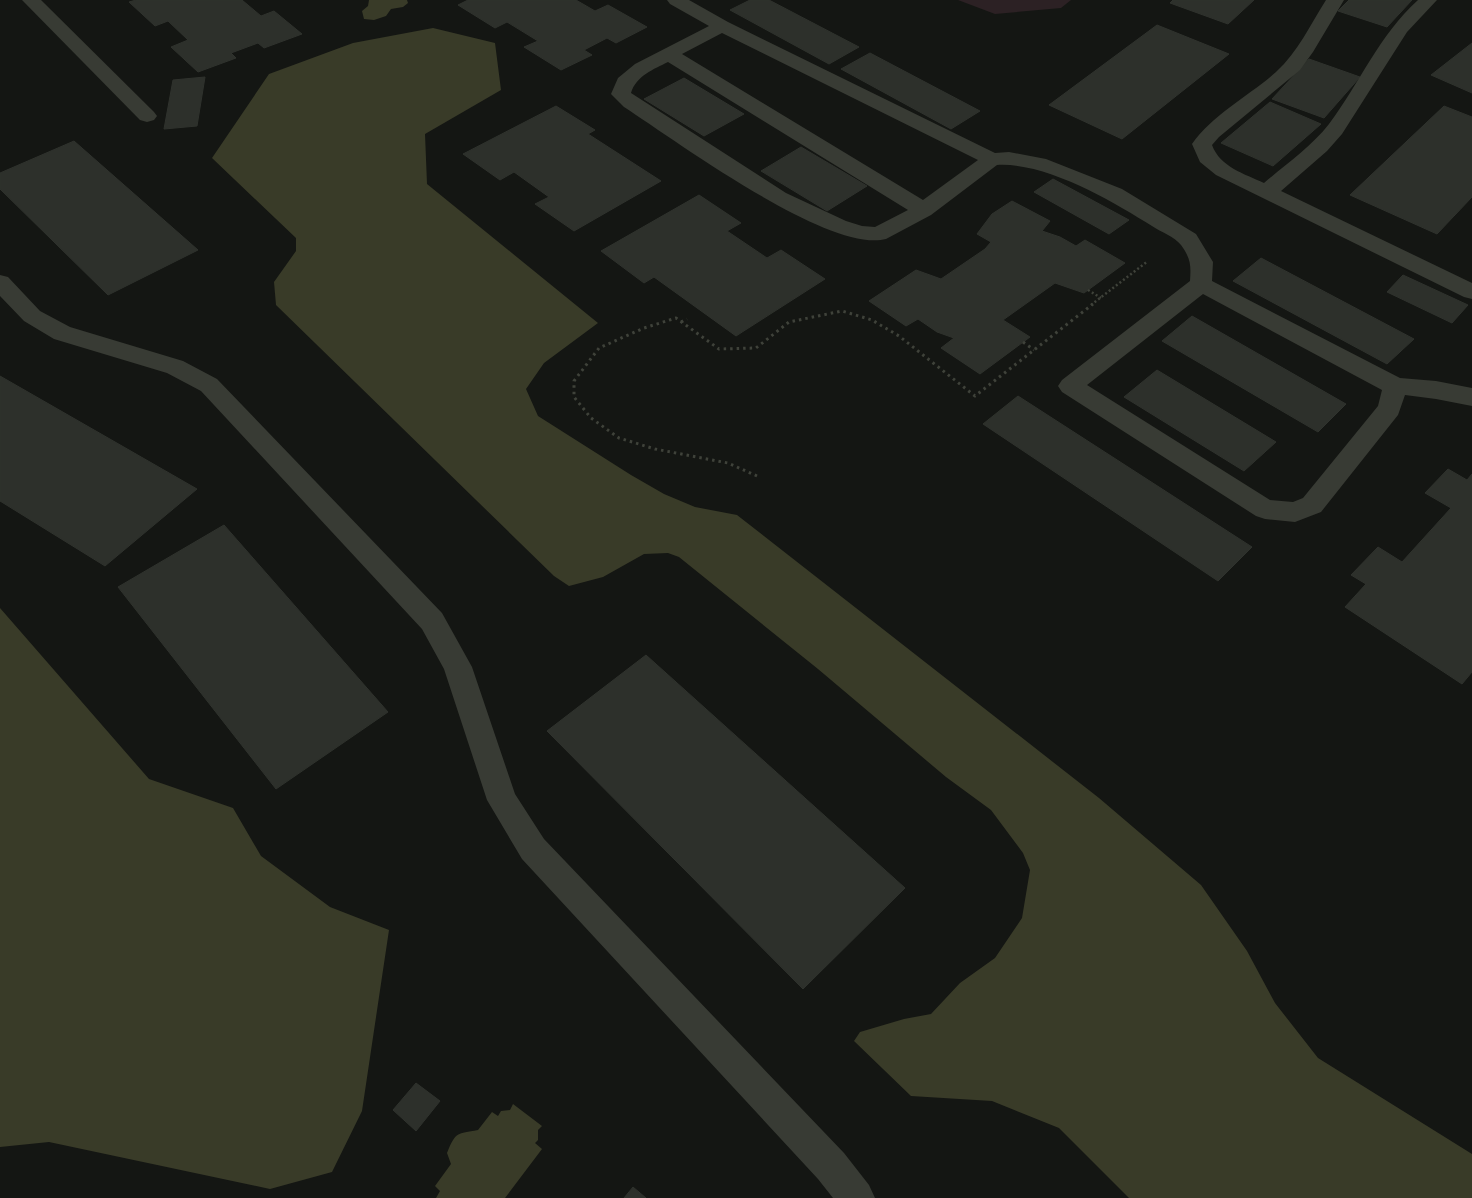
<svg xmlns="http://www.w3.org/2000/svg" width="1472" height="1198" viewBox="0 0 1472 1198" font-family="Inter,sans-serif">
  <rect width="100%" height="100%" fill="#141613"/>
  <path fill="#2c2124" d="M958,0H1071L1061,8L995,14Z"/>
  <g fill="#393b28">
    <path d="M369,0H407L408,3L403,7L391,9L386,16L374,20L364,19L362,11L368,6Z"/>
    <path d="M433,28L495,43L501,90L425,134L427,184L598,323L544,363L526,389L538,416L631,475L664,494L695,507L737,515L1099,798L1201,885L1247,951L1275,1003L1318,1058L1472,1154V1198H1129L1059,1128L992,1101L911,1096L854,1041L860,1032L904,1019L931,1014L960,983L995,958L1022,918L1030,870L1023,853L991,810L946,777L818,669L679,557L668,553L644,554L603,577L569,586L554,576L276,305L274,282L296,251V238L212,158L269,74L353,43Z"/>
    <path d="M0,608L149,779L233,808L261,856L330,907L389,930L362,1111L332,1172L270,1189L49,1142L0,1147Z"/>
    <path d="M513,1104L542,1126L538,1130V1140L535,1143L542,1149L505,1198H436L440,1191L435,1186L451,1164L447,1153C456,1131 457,1134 478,1130L492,1112L498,1116L501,1111L510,1110Z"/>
  </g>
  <g fill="#2d302b" stroke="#2f322d">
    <path d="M136,0H242L261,16L274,11L302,34L264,48L258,43L231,53L236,58L198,72L171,47L188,40L168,21L155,26L129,2Z"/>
    <path d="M468,0H576L595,11L608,5L647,27L616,43L607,38L584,50L592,55L561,70L524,47L538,41L507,22L495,28L458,5Z"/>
    <path d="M750,0H769L859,47L829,64L730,10Z"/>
    <path d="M1173,0H1254L1228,24L1170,3Z"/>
    <path d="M1349,0H1412L1387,27L1338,11Z"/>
    <path d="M1157,25L1229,54L1122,139L1049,105Z"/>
    <path d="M1472,43V93L1431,75Z"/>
    <path d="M870,53L980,111L951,129L841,69Z"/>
    <path d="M1309,59L1360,77L1324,118L1272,99Z"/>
    <path d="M205,77L197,126L164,129L173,80Z"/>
    <path d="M684,78L744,114L704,136L644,99Z"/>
    <path d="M1270,102L1321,124L1273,166L1221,143Z"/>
    <path d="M556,106L595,130L588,134L661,181L574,231L535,204L549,197L514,172L500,180L463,154Z"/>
    <path d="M1444,106L1472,117V197L1437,234L1350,195Z"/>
    <path d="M74,141L198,250L108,295L0,189V173Z"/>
    <path d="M801,147L867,186L827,211L761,171Z"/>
    <path d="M1053,179L1129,220L1109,234L1034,192Z"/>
    <path d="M699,195L741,223L727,231L767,258L781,250L825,279L736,336L654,277L644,283L601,251Z"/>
    <path d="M1012,201L1050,221L1042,231L1060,237L1076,246L1085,240L1125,263L1084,293L1055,283L1003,320L1030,337L980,374L941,348L954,338L937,332L918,319L906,326L869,301L916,270L941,279L985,249L991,242L977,234L992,214Z"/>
    <path d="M1261,258L1414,339L1387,364L1233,281Z"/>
    <path d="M1403,275L1468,305L1452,323L1387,292Z"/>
    <path d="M1192,316L1346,404L1318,432L1162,341Z"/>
    <path d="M1157,370L1276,442L1244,471L1124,397Z"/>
    <path d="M0,376L197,489L105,566L0,501Z"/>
    <path d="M1018,396L1252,547L1218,581L983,424Z"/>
    <path d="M1448,469L1467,480L1472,474V672L1462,684L1345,607L1366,584L1351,575L1378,547L1402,562L1451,508L1425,493Z"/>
    <path d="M224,525L388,712L276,789L118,587Z"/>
    <path d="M646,655L905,888L803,989L547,731Z"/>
    <path d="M416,1083L440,1101L416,1131L393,1110Z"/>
    <path d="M633,1187L646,1198H624Z"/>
  </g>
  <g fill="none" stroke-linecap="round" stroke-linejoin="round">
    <g stroke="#3f423a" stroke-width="2.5" stroke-dasharray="2 2.5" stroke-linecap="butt">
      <path d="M1088,290L1101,298"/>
      <path d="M1091,305L1148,261"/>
    </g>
    <g stroke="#3f423a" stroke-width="3" stroke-dasharray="2.5 4" stroke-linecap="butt">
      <path d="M681,322L687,319"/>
      <path d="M1023,342L1034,350"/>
      <path d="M757,476L728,463L655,449L619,438L591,418L574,397V381L599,348L644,328L676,318L719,349L756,348L789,322L842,311L872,320L899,336L975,396L1093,304"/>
    </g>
    <g fill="#383b34" fill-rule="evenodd">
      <path d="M22,0H41L154,112L157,116L154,120L147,122L140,120Z"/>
      <path d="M667,0H689L728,22L995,153L1009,152L1046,159L1122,189L1196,234L1213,262L1212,281L1400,378L1436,381L1472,388V406L1436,399L1405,395L1398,415L1321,512L1295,522L1265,519L1256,516L1062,392L1058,386L1062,380L1190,281C1191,265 1191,259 1181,245C1175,237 1161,232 1152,226C1112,201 1046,162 997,165L931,215L886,239C829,254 675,140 624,107L611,94L618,78L635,64L709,26L670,4ZM722,33L978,160L923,200L682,54ZM668,62L908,210L875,227L862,226L846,221L786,193L631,93C636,76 654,69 668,62ZM1203,294L1382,390L1378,406L1303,498L1293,502L1270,500L1087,385Z"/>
      <path d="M1326,0H1344L1313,52L1300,70L1219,137L1212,145C1220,167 1245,174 1264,183C1286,164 1311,147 1329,124C1360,83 1379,35 1418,0H1437L1407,32L1342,134L1327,151L1281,191L1472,283V299L1464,297L1216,175L1200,162L1192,144C1213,114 1249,96 1276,72C1298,52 1310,25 1326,0Z"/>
      <path d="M0,275L8,277L40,311L70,327L183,361L217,379L442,613L472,667L515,794L544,839L844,1153L869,1185L875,1198H833L818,1179L522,859L487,800L444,669L422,629L201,391L167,373L54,339L24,321L0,296Z"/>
    </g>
  </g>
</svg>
